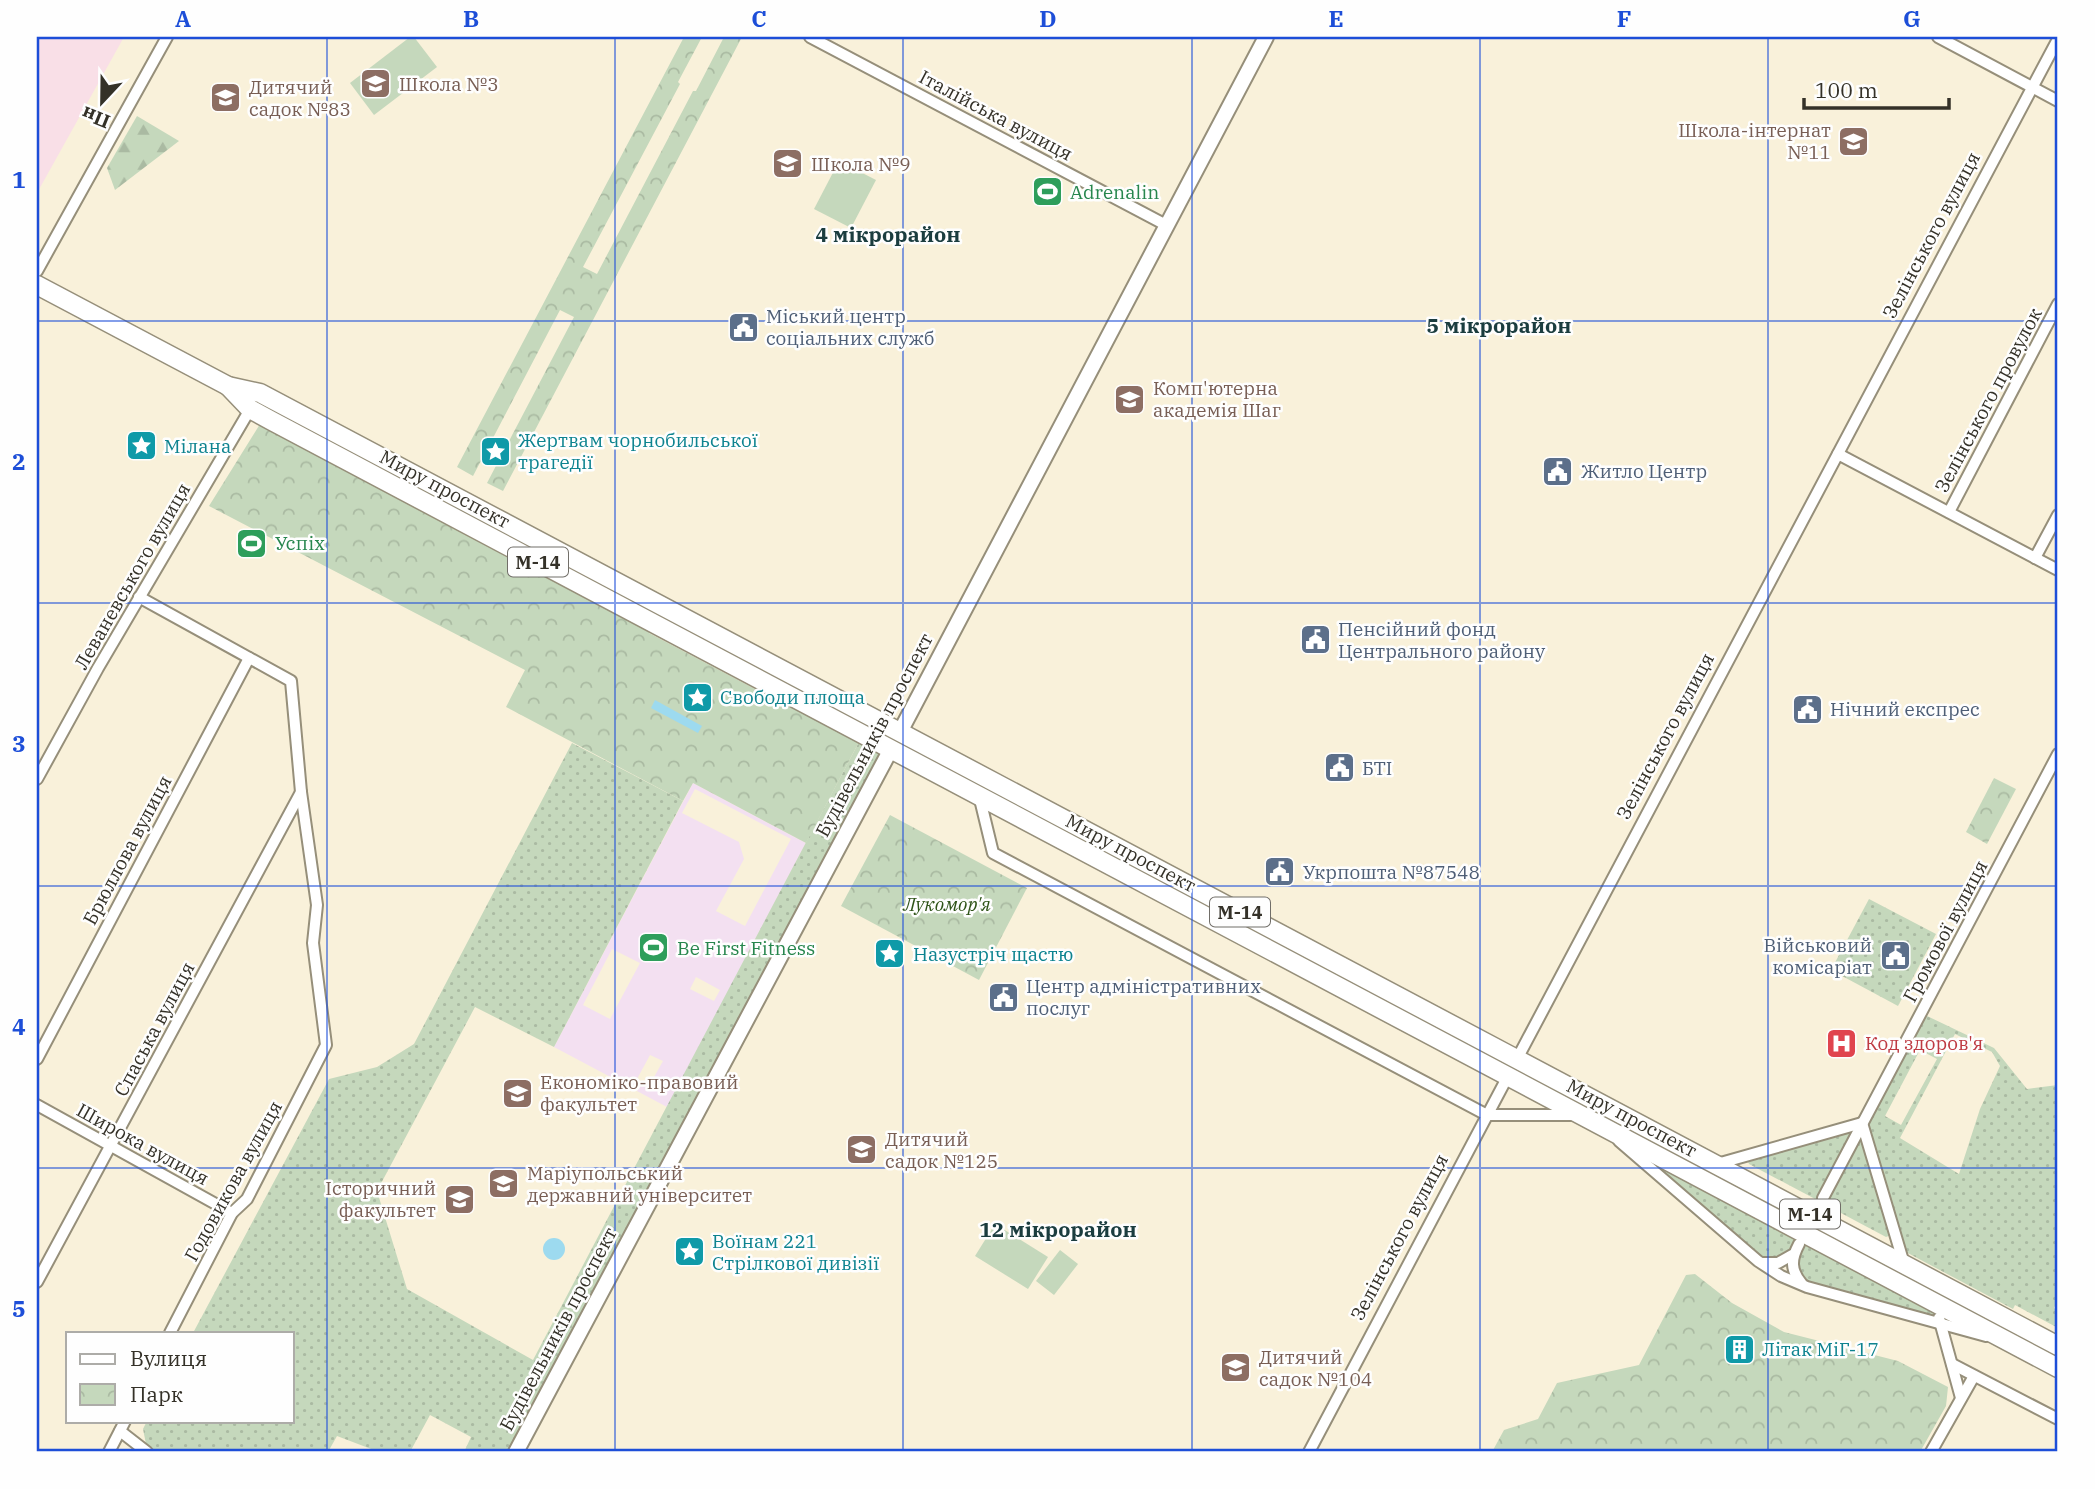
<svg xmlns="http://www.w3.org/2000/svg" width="2095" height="1489" viewBox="0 0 2095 1489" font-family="'IBM Plex Serif',serif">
  <defs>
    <pattern id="grass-dots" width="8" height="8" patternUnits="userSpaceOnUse" patternTransform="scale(1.75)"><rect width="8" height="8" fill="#c5d8bc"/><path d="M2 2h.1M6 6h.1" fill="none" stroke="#aabaa2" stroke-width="1.8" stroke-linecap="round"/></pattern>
    <pattern id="forest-firs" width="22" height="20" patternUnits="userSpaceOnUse" patternTransform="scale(1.75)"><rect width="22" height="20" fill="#c5d8bc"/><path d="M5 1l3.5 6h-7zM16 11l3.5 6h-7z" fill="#aabaa2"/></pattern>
    <pattern id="park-crowns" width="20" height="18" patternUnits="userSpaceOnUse" patternTransform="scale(1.75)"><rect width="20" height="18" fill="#c5d8bc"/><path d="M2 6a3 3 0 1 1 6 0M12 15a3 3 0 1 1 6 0" fill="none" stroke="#aabaa2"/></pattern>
  </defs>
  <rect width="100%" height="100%" fill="#f9f1da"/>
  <path fill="#f3e0f1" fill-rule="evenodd" d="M693,783L806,843L667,1107L554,1047ZM695,789L791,839L745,926L716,911L744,859L739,842L682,813ZM612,949L640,963L610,1019L583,1005ZM696,977L720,990L714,1001L690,989ZM650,1055L663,1061L649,1086L637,1079Z"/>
  <path fill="#f9dfe7" d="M37,37H124L37,193Z"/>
  <g fill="url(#grass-dots)" fill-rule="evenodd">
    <path d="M860,740L883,752L510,1452H464L471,1437L430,1415L410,1452H379L337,1436L328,1452H157L146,1444L143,1429L147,1421H292V1333H193L329,1079L377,1067L414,1044L572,743L683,801L554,1047L475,1007L377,1191L407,1289L533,1360Z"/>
    <path d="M1869,899L1936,934L1898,1006L1831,970Z"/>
    <path d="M1925,1015L1994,1048L2027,1089L2058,1085V1300L2054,1308L2058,1311V1328L2015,1305L2013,1309L1904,1251L1867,1123ZM1955,1034L1992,1052L2000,1066L1980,1109L1959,1174L1900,1138ZM1920,1050L1937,1059L1901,1125L1885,1116Z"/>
    <path d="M1854,1130L1817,1200L1749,1164L1747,1159Z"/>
    <path d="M1861,1135L1891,1235L1886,1237L1824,1204Z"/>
    <path d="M1640,1156L1797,1239C1788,1256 1774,1263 1755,1254Z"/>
    <path d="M1803,1242L1933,1311L1935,1318L1810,1284C1792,1271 1798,1261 1803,1242Z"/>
  </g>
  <path fill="url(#forest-firs)" d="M137,116L179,141L115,190L107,168Z"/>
  <g fill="url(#park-crowns)">
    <path d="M684,37H702L678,82L680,84L583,267L597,274L693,91H696L724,37H742L503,491L487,483L574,317L560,310L473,476L457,467Z"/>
    <path d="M260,424L651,629L649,633L776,700L779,697L860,740L806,843L693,783L683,801L506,707L525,670L209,506Z"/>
    <path d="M1994,778L2016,789L1987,844L1966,832Z"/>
    <path d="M890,815L1027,888L979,980L841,906Z"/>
    <path d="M1695,1274L1732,1303L1784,1332L1898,1361L1948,1387L1946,1406L1920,1452H1492L1504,1430L1538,1419L1557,1383L1639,1365L1686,1275Z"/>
  </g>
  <g fill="#c5d8bc">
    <path d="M410,37H414L437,67L374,115L350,83Z"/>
    <path d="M839,161L876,180L851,228L814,209Z"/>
    <path d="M995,1224L1048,1257L1028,1289L975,1256Z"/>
    <path d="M1060,1250L1078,1264L1054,1295L1036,1281Z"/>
  </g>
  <g fill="#9ddaef">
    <path d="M655,700L702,726L698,733L651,708Z"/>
    <circle cx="554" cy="1249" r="11"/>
  </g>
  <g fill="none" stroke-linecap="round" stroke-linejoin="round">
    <path stroke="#d2cbb6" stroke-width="10" stroke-dasharray="10 5" stroke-linecap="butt" d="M1801,1238L1823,1198"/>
    <defs>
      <g id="minor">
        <path d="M810,37L1166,225"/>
        <path d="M1938,37L2058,101"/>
        <path d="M37,271L167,37"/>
        <path d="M1838,454L2058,570"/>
        <path d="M1949,512L2058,304"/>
        <path d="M2035,558L2058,515"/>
        <path d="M139,597L291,681L301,792L317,905L313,943L326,1045L247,1199L232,1213L170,1333"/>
        <path d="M37,779L98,668L252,406"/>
        <path d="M979,795L993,853L1487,1115H1575"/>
        <path d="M37,1059L249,658"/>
        <path d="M1517,1059L2058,39"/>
        <path d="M37,1105L232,1213"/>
        <path d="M1862,1123L1904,1264"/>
        <path d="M1619,1141L1758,1261L1781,1276L1807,1287L1986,1336"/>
        <path d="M1717,1164L1862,1123"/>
        <path d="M1823,1198L2058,754"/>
        <path d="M1799,1244C1791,1259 1790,1270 1802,1284"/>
        <path d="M1763,1263H1778L1792,1255"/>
        <path d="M37,1282L301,792"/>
        <path d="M1939,1318L1961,1398"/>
        <path d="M1952,1364L2058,1419"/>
        <path d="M120,1431L147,1452"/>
        <path d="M109,1452L125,1421"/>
        <path d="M1309,1452L1508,1076"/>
        <path d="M1931,1452L1974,1376"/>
      </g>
      <g id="major">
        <path d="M900,732L1266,37"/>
        <path d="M516,1452L891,749"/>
      </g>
      <g id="highway">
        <path d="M37,285L228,386L260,393L2058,1346"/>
        <path d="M228,386L250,409L272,421L2058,1368"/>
      </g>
    </defs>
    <use href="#minor" stroke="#968f7a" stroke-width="14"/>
    <use href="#major" stroke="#968f7a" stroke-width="18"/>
    <use href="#highway" stroke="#968f7a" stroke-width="21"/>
    <use href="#minor" stroke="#fff" stroke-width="10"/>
    <use href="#major" stroke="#fff" stroke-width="14"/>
    <use href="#highway" stroke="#fff" stroke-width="18"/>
  </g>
  <path fill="none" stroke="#1d4ed8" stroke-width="2" stroke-opacity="0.55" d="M327,37V1452M615,37V1452M903,37V1452M1192,37V1452M1480,37V1452M1768,37V1452M37,321H2058M37,603H2058M37,886H2058M37,1168H2058"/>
  <defs>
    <symbol id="school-square" viewBox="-11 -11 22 22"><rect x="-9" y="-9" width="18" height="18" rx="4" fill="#8d6e63" stroke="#fefefe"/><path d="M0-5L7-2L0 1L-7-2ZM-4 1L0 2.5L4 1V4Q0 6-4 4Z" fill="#fff"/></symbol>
    <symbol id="stadium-square" viewBox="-11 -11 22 22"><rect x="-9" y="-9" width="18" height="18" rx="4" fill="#2e9e5b" stroke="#fefefe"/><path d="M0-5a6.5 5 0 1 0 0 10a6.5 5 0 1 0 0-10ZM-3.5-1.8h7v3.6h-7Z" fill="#fff"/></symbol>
    <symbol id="civic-square" viewBox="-11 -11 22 22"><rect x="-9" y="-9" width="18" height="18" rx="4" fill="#5c6f8a" stroke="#fefefe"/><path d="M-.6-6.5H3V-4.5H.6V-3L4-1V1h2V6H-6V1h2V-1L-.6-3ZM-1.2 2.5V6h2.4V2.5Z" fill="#fff"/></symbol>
    <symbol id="sight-square" viewBox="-11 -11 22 22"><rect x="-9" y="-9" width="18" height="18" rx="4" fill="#0f9aa8" stroke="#fefefe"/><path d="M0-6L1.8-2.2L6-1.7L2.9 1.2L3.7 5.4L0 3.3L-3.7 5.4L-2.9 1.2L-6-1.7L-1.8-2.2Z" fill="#fff"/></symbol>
    <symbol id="hospital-square" viewBox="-11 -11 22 22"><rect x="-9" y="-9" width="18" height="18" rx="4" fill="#e0444e" stroke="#fefefe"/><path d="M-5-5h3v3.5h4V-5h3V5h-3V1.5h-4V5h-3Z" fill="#fff"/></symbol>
    <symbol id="university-square" viewBox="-11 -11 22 22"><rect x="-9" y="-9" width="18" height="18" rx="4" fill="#8d6e63" stroke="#fefefe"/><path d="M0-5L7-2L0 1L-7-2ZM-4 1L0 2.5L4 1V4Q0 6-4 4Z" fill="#fff"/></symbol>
    <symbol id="building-square" viewBox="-11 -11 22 22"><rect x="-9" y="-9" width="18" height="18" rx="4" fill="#0f9aa8" stroke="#fefefe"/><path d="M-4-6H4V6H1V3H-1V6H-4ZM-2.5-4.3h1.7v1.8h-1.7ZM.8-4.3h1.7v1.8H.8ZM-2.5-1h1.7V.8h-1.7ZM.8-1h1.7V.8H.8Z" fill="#fff"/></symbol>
  </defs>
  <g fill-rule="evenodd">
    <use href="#school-square" x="358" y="66" width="35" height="35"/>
    <use href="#school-square" x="208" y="80" width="35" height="35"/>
    <use href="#school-square" x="1836" y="124" width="35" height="35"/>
    <use href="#school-square" x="770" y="146" width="35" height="35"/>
    <use href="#stadium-square" x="1030" y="174" width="35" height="35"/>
    <use href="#civic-square" x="726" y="310" width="35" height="35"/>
    <use href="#school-square" x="1112" y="382" width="35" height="35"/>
    <use href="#sight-square" x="124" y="428" width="35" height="35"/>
    <use href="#sight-square" x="478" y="434" width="35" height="35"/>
    <use href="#civic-square" x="1540" y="454" width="35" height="35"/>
    <use href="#stadium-square" x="234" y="526" width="35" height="35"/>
    <use href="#civic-square" x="1298" y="622" width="35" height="35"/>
    <use href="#sight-square" x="680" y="680" width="35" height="35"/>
    <use href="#civic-square" x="1790" y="692" width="35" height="35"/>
    <use href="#civic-square" x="1322" y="750" width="35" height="35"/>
    <use href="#civic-square" x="1262" y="854" width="35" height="35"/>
    <use href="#stadium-square" x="636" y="930" width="35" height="35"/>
    <use href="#sight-square" x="872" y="936" width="35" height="35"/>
    <use href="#civic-square" x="1878" y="938" width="35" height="35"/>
    <use href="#civic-square" x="986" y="980" width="35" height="35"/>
    <use href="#hospital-square" x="1824" y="1026" width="35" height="35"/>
    <use href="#university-square" x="500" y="1076" width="35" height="35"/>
    <use href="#school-square" x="844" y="1132" width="35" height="35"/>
    <use href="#university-square" x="486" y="1166" width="35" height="35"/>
    <use href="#university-square" x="442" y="1182" width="35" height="35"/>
    <use href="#sight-square" x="672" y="1234" width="35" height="35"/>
    <use href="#building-square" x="1722" y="1332" width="35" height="35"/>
    <use href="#school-square" x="1218" y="1350" width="35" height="35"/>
  </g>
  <g text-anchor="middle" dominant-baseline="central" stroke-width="5" stroke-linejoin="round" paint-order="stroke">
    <g fill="#fefefe" stroke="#716e68" stroke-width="2">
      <rect x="508" y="547.5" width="60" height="29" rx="5"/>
      <rect x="1210" y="897.5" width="60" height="29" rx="5"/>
      <rect x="1780" y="1199.5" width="60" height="29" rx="5"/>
    </g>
    <g font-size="18" font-weight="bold" fill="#343128">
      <text x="538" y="562">М-14</text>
      <text x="1240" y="912">М-14</text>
      <text x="1810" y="1214">М-14</text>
    </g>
    <g font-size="19" fill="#785e54" stroke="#fefefe" text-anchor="start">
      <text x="399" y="84">Школа №3</text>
      <text x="249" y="87">Дитячий<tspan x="249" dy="22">садок №83</tspan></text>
      <text x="1831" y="130" text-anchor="end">Школа-інтернат<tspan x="1831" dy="22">№11</tspan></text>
      <text x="811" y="164">Школа №9</text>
      <text x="1153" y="388">Комп'ютерна<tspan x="1153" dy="22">академія Шаг</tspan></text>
      <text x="540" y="1082">Економіко-правовий<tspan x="540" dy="22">факультет</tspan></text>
      <text x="885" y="1139">Дитячий<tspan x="885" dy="22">садок №125</tspan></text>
      <text x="527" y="1173">Маріупольський<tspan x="527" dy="22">державний університет</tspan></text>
      <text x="436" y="1188" text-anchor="end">Історичний<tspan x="436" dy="22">факультет</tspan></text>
      <text x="1259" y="1357">Дитячий<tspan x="1259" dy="22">садок №104</tspan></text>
    </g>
    <g font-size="19" fill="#343128" stroke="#fefefe">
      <text transform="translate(996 115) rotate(28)">Італійська вулиця</text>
      <text transform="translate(1931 235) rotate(-62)">Зелінського вулиця</text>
      <text transform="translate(1988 400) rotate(-62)">Зелінського провулок</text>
      <text transform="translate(445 489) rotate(28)">Миру проспект</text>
      <text transform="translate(132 576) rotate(-60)">Леваневського вулиця</text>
      <text transform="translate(874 735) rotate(-62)">Будівельників проспект</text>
      <text transform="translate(1665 736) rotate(-62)">Зелінського вулиця</text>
      <text transform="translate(127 850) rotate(-62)">Брюллова вулиця</text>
      <text transform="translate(1131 853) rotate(28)">Миру проспект</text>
      <text transform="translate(1945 931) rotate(-62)">Громової вулиця</text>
      <text transform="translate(154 1029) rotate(-62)">Спаська вулиця</text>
      <text transform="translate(1632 1118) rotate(28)">Миру проспект</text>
      <text transform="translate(143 1144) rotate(29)">Широка вулиця</text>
      <text transform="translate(233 1181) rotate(-61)">Годовикова вулиця</text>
      <text transform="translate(1399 1237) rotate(-62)">Зелінського вулиця</text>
      <text transform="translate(558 1329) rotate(-62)">Будівельників проспект</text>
    </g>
    <g font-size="19" fill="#27864d" stroke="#fefefe" text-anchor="start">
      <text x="1070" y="192">Adrenalin</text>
      <text x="275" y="543">Успіх</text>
      <text x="677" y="948">Be First Fitness</text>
    </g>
    <g font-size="19" fill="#4e5e75" stroke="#fefefe" text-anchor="start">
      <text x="766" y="316">Міський центр<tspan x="766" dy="22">соціальних служб</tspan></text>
      <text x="1581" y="471">Житло Центр</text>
      <text x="1338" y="629">Пенсійний фонд<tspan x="1338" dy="22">Центрального району</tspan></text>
      <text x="1830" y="709">Нічний експрес</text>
      <text x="1362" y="768">БТІ</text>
      <text x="1303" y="872">Укрпошта №87548</text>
      <text x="1872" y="945" text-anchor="end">Військовий<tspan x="1872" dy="22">комісаріат</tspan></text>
      <text x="1026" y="986">Центр адміністративних<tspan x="1026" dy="22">послуг</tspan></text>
    </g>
    <g font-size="19" fill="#0d838f" stroke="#fefefe" text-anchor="start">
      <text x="518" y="440">Жертвам чорнобильської<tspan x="518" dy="22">трагедії</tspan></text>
      <text x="164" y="446">Мілана</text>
      <text x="720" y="697">Свободи площа</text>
      <text x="913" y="954">Назустріч щастю</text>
      <text x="712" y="1241">Воїнам 221<tspan x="712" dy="22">Стрілкової дивізії</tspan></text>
      <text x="1762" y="1349">Літак МіГ-17</text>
    </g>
    <g font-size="19" font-style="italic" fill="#2e5317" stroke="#fefefe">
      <text x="947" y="904">Лукомор'я</text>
    </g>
    <g font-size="19" fill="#be3a42" stroke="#fefefe" text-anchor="start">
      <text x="1865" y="1043">Код здоров'я</text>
    </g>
    <g font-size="21" font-weight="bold" fill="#1b3d3f" stroke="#fefefe">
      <text x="888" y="234">4 мікрорайон</text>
      <text x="1499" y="325">5 мікрорайон</text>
      <text x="1058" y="1229">12 мікрорайон</text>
    </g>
  </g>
  <rect width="2095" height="1489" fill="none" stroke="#fefefe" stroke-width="77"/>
  <rect x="66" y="1332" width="228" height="91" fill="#fefefe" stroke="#adaca8" stroke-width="2"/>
  <rect x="80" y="1354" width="35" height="10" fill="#ffffff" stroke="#adaca8" stroke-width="2"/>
  <text x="130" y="1366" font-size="21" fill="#343128">Вулиця</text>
  <rect x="80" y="1384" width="35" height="21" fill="url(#park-crowns)" stroke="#adaca8" stroke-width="2"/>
  <text x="130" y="1402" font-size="21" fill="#343128">Парк</text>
  <g transform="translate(102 102) rotate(202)" stroke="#fefefe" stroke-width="5" paint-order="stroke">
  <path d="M0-5L12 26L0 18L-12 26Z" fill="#343128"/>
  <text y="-10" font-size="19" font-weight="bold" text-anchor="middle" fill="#343128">Пн</text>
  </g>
  <path d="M1804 98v10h145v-10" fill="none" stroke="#343128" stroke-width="3.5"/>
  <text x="1815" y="98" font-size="21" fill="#343128" stroke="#fefefe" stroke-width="5" paint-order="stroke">100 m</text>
  <rect x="38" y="38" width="2018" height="1412" fill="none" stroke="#1d4ed8" stroke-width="2.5"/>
  <g font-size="23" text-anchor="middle" font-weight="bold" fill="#1d4ed8">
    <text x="183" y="27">A</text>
    <text x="471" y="27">B</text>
    <text x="759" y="27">C</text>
    <text x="1048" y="27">D</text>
    <text x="1336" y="27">E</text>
    <text x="1624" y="27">F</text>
    <text x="1912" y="27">G</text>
    <text x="19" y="188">1</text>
    <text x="19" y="470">2</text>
    <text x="19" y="752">3</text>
    <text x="19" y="1035">4</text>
    <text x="19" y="1317">5</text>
  </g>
</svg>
